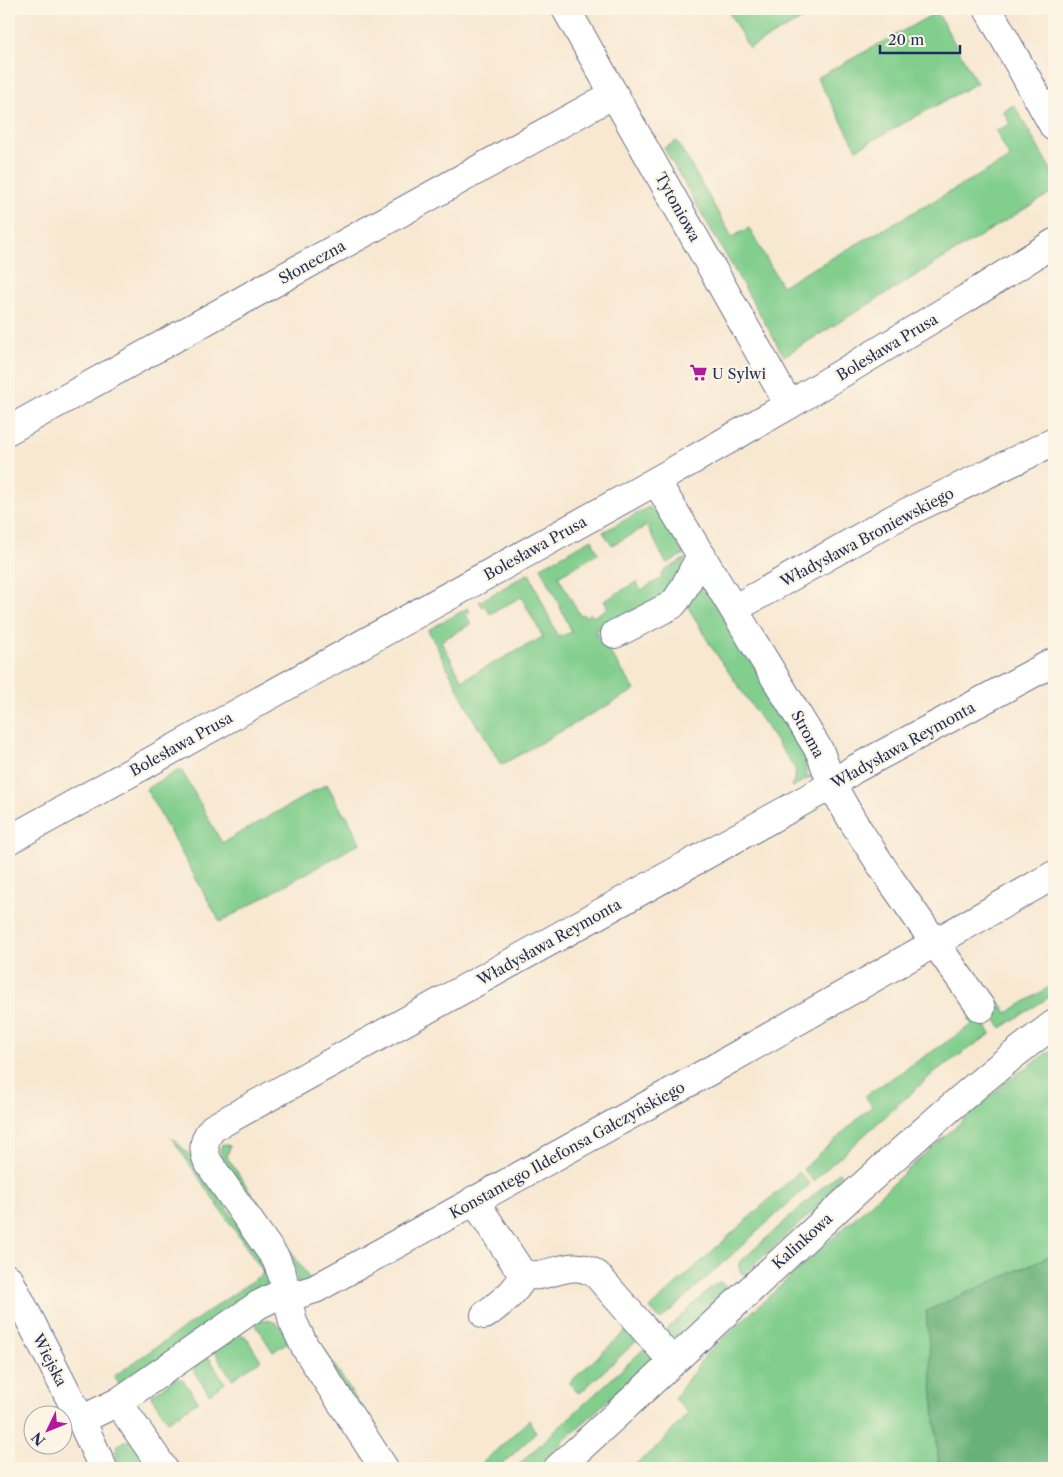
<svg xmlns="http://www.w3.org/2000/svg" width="1063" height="1477" viewBox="0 0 1063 1477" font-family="'Libre Caslon Text',serif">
  <rect width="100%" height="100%" fill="#fcf5e5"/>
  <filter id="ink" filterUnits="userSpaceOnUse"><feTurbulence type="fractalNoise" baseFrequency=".02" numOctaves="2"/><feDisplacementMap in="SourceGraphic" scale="10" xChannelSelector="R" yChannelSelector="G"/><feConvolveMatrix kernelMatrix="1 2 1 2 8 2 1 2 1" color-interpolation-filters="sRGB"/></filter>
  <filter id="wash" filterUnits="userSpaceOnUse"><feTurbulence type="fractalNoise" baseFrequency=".0096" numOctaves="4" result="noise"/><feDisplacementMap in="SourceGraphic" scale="20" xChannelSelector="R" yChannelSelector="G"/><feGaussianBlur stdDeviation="1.12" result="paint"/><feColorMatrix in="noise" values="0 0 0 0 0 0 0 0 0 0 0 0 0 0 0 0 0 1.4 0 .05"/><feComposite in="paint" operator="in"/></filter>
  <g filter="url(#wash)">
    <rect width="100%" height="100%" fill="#f8e8d2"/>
    <g fill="#81ce8d" stroke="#4e7e76">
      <path d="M727,9H821L749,48Z"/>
      <path d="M937,12L977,83L857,149L817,78Z"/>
      <path d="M1014,105L1054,175V191L784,356L664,148L677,141L732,237L749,228L782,286L1010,158L996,131L1010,124L1003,111Z"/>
      <path d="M649,507L659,514L684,554L668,563H666L647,526L612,545L603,532Z"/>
      <path d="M592,539L598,554L558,576L580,615L583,614L585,617L590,613L593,617L608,608L604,601L636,582L641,590L662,578L661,574L665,572L664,571L686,558L673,591L595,630L635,690L501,765L480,728H478L428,630L468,608L470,612L466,614L471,624L441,641L462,680L543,637L521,597L490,614L485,605L482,607L479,602L529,573L558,637L572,632L541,567Z"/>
      <path d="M698,576L810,754L805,756L806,775L811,777L792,787L796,770L712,648L684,600Z"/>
      <path d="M181,769L222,843L327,784L344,815L346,814L360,843L220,922L146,789Z"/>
      <path d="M1054,984V994L1001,1028L989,1009L999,1001L1007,1013Z"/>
      <path d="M977,1012L991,1034L937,1070L813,1181L803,1169L872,1106L865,1096L972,1025L968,1019Z"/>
      <path d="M1054,1048V1254L926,1311L939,1468H631L659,1445L688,1413L674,1399L707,1353L915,1163L1006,1082Z"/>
      <path d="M171,1137L190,1155L270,1270V1281L265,1286L120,1386L114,1376L264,1273Z"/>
      <path d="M222,1144L230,1146L227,1157L311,1281L297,1285L296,1271L292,1262L222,1160L220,1151Z"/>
      <path d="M799,1172L810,1184L660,1320L650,1308Z"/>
      <path d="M839,1172L842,1174L821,1204L743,1275L739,1269V1263Z"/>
      <path d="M720,1282L729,1289L667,1346L658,1338L715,1284Z"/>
      <path d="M261,1320C277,1319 283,1328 289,1341L273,1352L257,1327L256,1322Z"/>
      <path d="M628,1329L640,1338L580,1393L576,1391L569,1383Z"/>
      <path d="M239,1334L245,1336L261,1360L232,1379L214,1351Z"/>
      <path d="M315,1335L367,1416L364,1418L312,1337Z"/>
      <path d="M647,1346L654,1357L535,1468H515Z"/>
      <path d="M208,1356L225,1383L209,1394L194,1372L195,1365Z"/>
      <path d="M177,1377L183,1380L198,1401L168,1421L151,1396Z"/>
      <path d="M529,1420L536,1433L498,1468H477Z"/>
      <path d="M124,1441H134L151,1468H121C116,1457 111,1447 124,1441Z"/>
    </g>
    <path fill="#68b178" stroke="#42706b" d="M1054,1254V1468H939L926,1311Z"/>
  </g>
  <g filter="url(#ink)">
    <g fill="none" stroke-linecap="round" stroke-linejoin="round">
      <defs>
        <g id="minor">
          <path d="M566,9L789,405"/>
          <path d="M988,9L1054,127"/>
          <path d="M9,430L614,94"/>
          <path d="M656,481L820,752L832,785L852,820L890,879L981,1008"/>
          <path d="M734,609L893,519L1054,442"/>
          <path d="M615,634L672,605C686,591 690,571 702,556"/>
          <path d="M9,840L656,481L789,405L967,298L1054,243"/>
          <path d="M474,1200L521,1272C544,1285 569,1254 597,1275L673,1362"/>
          <path d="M9,1279L81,1420L103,1468"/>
          <path d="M485,1315C502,1302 514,1294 525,1274"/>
          <path d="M118,1402L163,1468"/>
          <path d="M81,1420L118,1402L258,1305L274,1297L299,1294L315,1289L713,1069L1054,875"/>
          <path d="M384,1468L305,1347L293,1322L282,1274L276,1259L208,1162C202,1149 203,1139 213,1128L832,785L853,770L1054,662"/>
          <path d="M558,1468C659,1377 757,1282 858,1190C921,1133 985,1075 1054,1024"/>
        </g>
      </defs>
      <use href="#minor" stroke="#687087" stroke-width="30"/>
      <use href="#minor" stroke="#fff" stroke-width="28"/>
    </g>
  </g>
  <defs>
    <symbol id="supermarket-bare" viewBox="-9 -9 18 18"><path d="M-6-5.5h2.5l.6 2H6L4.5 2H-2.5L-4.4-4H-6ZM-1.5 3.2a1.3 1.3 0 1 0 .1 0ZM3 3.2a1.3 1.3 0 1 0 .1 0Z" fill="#b5179e" stroke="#fcf5e5" stroke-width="2.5" paint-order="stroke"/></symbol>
  </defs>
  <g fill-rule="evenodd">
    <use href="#supermarket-bare" x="686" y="360" width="25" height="25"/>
  </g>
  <g text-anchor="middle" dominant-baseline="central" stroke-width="4.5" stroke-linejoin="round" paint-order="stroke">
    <g font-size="15" fill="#1b2f5e" stroke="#fcf5e5">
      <text transform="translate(678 207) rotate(61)">Tytoniowa</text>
      <text transform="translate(312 262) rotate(-29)">Słoneczna</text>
      <text transform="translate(887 347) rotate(-31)">Bolesława Prusa</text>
      <text transform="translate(867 537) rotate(-28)">Władysława Broniewskiego</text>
      <text transform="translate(535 548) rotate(-29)">Bolesława Prusa</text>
      <text transform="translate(808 734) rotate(61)">Stroma</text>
      <text transform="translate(181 744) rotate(-29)">Bolesława Prusa</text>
      <text transform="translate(903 745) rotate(-29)">Władysława Reymonta</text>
      <text transform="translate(549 942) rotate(-29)">Władysława Reymonta</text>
      <text transform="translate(567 1150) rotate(-29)">Konstantego Ildefonsa Gałczyńskiego</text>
      <text transform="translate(802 1241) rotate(-42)">Kalinkowa</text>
      <text transform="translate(50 1360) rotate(63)">Wiejska</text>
    </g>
    <g font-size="15" fill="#1b2f5e" stroke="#fcf5e5" text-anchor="start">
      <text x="712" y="373">U Sylwi</text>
    </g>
  </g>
  <rect width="1063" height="1477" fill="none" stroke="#fcf5e5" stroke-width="30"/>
  <g transform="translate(48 1430) rotate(227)"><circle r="24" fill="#fcf5e5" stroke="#a2a6af"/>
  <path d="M0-4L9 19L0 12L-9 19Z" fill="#b5179e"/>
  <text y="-8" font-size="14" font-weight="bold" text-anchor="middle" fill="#1b2f5e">N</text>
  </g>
  <path d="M880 45v8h80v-8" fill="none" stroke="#1b2f5e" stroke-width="2.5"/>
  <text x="888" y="45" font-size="15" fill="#1b2f5e" stroke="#fcf5e5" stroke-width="4" paint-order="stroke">20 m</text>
</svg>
